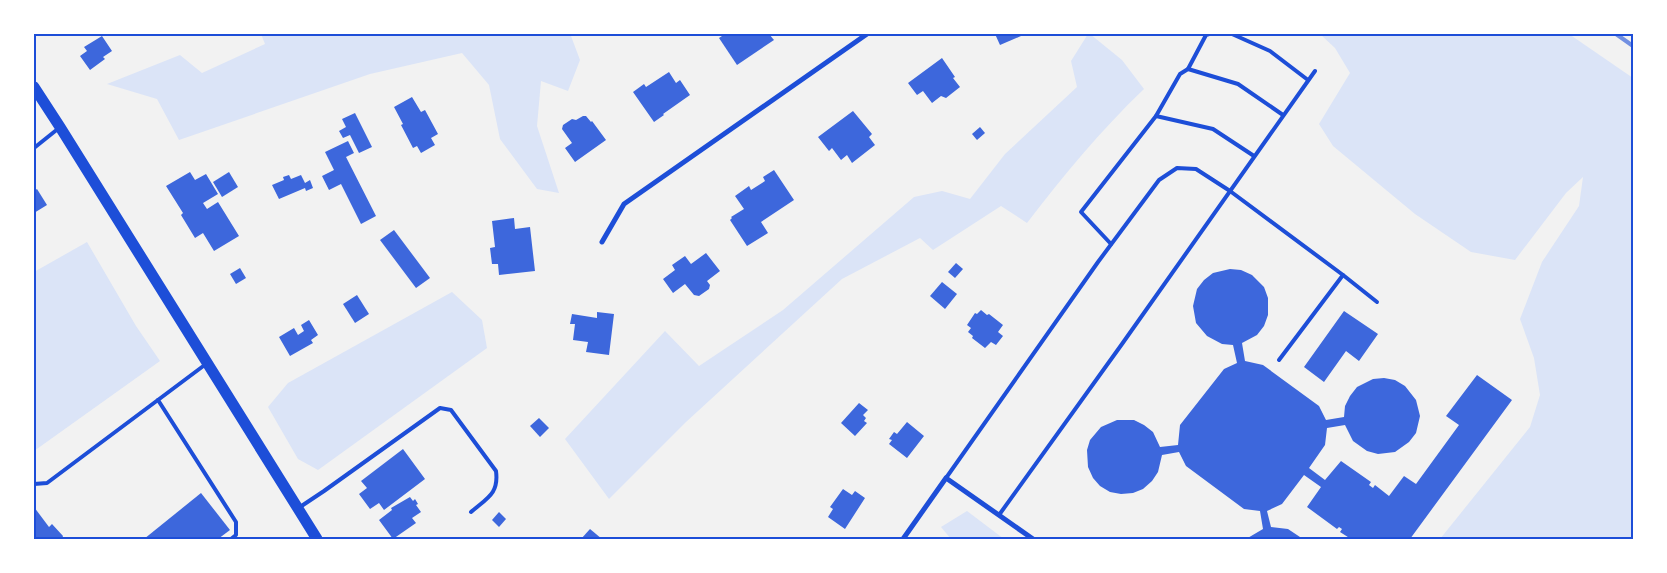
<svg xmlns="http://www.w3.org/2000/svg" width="1667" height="573" viewBox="0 0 1667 573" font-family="'Work Sans',sans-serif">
  <rect width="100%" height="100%" fill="#f2f2f2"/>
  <g fill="#dbe4f7">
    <path d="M261,34H573L571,36L580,60L568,91L541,81L537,126L559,193L537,189L500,139L489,85L462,53L370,74L179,140L157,99L107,84L180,55L202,73L265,44Z"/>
    <path d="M1088,34H1090L1122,60L1144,89C1101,130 1063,176 1027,223L1001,206L933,250L920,238L842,279L686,422L609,499L565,439L665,331L699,366L783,310L914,197L942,191L970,199L1005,154L1077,87L1071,61Z"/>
    <path d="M1320,34H1569L1633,78V539H1440L1530,427L1540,395L1534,358L1520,319L1542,262L1579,206L1583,177L1566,193L1515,260L1471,252L1415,214L1333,146L1319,124L1350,73L1335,48Z"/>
    <path d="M87,242L136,326L160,361L34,451V272Z"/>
    <path d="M452,292L482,320L487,348L318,470L298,459L268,407L288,383Z"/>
    <path d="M967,511L1004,539H951L941,527Z"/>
  </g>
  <g fill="#3d67dc">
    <path d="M725,34H769L774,40L737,65L719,38Z"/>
    <path d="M995,34H1020L1021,36L1000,45Z"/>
    <path d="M102,36L112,51L103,57L105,59L90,70L80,56L87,51L84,47Z"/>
    <path d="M942,58L955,77L953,78L960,87L946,98L941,96L932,103L923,91L917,95L908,83Z"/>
    <path d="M669,72L676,83L680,80L690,95L663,114L664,115L654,122L633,92L644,84L646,87Z"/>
    <path d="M412,97L421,112L425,110L438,134L431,138L435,145L421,153L417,146L413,148L401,125L403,124L394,107Z"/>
    <path d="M853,111L872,134L869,137L875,145L852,163L847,155L841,160L832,148L829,151L818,137Z"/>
    <path d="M355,113L372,147L359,153L350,135L343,138L339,131L346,127L342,119Z"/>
    <path d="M583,116H586L591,122L592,121L606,140L575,162L565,148L572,143L562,129L563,125L572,119L576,120Z"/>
    <path d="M980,127L985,133L977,140L972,134Z"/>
    <path d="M348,141L354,153L346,157L376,216L361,224L341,184L329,190L322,176L334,170L325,152Z"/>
    <path d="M774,170L794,200L761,222L768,233L747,246L730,220L732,218L731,217L744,209L735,196L749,186L751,190L765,181L763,177Z"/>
    <path d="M190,172L195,180L206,174L218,194L203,203L207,209L218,202L239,236L214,251L203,233L195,238L181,215L183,213L166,186Z"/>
    <path d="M229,172L238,187L222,197L213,182Z"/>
    <path d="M289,175L291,179L301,175L305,183L310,180L313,188L306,191L305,188L279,199L272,185L284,180L283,177Z"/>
    <path d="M37,189L47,205L34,213V191Z"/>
    <path d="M514,218L515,229L530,227L535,271L499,275L498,264H492L490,248L495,247L492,221Z"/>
    <path d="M394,230L430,278L416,288L380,240Z"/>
    <path d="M706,253L720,271L707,281L710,285L709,289L699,296L694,295L685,284L673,293L663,279L675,270L672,265L685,256L691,264Z"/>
    <path d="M956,263L963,269L955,278L948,272Z"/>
    <path d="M240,268L246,278L236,284L230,274Z"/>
    <path d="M1230,269L1241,270L1252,275L1264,287L1268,298V315L1264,326L1257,335L1242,343L1245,361L1263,365L1319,406L1326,420L1344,417L1345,406L1350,396L1357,387L1373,379L1384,378L1395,380L1405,386L1416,400L1420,416L1416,433L1409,442L1395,452L1378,454L1367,451L1353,441L1345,425L1327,428L1325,445L1309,468L1325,480L1341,461L1371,482L1369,485L1373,488L1375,485L1389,496L1404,476L1416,484L1459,425L1446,416L1477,375L1512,400L1410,539H1351L1340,532L1342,529L1339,527L1337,529L1307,507L1321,487L1304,475L1282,504L1267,511L1271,527L1288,529L1303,539H1246L1263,529L1260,511L1244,509L1186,466L1179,452L1162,455L1158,472L1152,481L1143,489L1133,493L1121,494L1110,492L1100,486L1093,478L1088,467L1087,450L1090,440L1101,427L1117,420H1134L1144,425L1153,432L1160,447L1178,445L1180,425L1224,369L1237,363L1233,345L1222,344L1207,336L1196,323L1193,306L1197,289L1204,280L1213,273Z"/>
    <path d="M942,282L957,294L945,309L930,296Z"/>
    <path d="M357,295L369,314L355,323L343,304Z"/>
    <path d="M981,310L987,315L989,314L1003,325L998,332L1003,336L996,345L991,342L985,348L972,338L973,336L968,332L971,328L967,325L975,313L977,314Z"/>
    <path d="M1344,311L1378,334L1359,361L1346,351L1324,382L1304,367Z"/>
    <path d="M597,312L614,314L609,355L586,352L588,342L573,340L575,324H570L572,314L597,318Z"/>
    <path d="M309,320L318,335L311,340L313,343L290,356L279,337L294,328L298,335L304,331L301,325Z"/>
    <path d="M859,403L868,410L863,415L866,418L864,421L867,423L855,436L841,423Z"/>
    <path d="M539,418L549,428L540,437L530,426Z"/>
    <path d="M907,422L924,436L907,458L889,444L892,440L889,439L894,432L897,434Z"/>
    <path d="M403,449L425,479L384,510L379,503L370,509L359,494L367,488L361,481Z"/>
    <path d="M843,489L852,495L855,491L865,498L845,529L828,517L833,509L830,507Z"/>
    <path d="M201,493L230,530L218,539H144Z"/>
    <path d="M410,497L413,501L415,499L418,504L416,505L421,512L412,518L416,523L393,539L379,520L392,510L391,508Z"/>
    <path d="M34,507L49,527L52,524L63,536L62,539H34Z"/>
    <path d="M499,512L506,519L499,527L492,520Z"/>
    <path d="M590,529L602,539H581Z"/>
  </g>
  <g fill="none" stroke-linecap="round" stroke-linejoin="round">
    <g stroke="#1d4ed8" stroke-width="4">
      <path d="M1232,34L1270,51L1308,80"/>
      <path d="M1188,69L1238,84L1283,115"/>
      <path d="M1156,116L1213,129L1254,156"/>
      <path d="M34,148L59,128"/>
      <path d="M1111,244L1081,212L1156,116L1180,74L1188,69L1206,35L1209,34"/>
      <path d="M1343,275L1377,302"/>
      <path d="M158,400L236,522V535L231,539"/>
      <path d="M946,478L1098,262L1159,180L1177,168L1196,169L1230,191L1343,275L1279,360"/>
      <path d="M34,484L47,483L206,364"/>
      <path d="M300,507L324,491L440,408L451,410L496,471C499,494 487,498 471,512"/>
      <path d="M999,515L1122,344L1315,71"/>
    </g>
    <g stroke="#1d4ed8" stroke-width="5">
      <path d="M602,242L624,204L867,34"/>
      <path d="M903,539L946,478L1033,539"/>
    </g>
    <path stroke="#1d4ed8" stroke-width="11" d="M34,87L60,127L317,539"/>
    <path stroke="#7290e2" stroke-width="4" d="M1616,34L1633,46"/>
  </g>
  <rect width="1667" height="573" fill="none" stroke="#ffffff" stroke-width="70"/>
  <rect x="35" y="35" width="1597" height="503" fill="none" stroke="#1d4ed8" stroke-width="2"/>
</svg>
